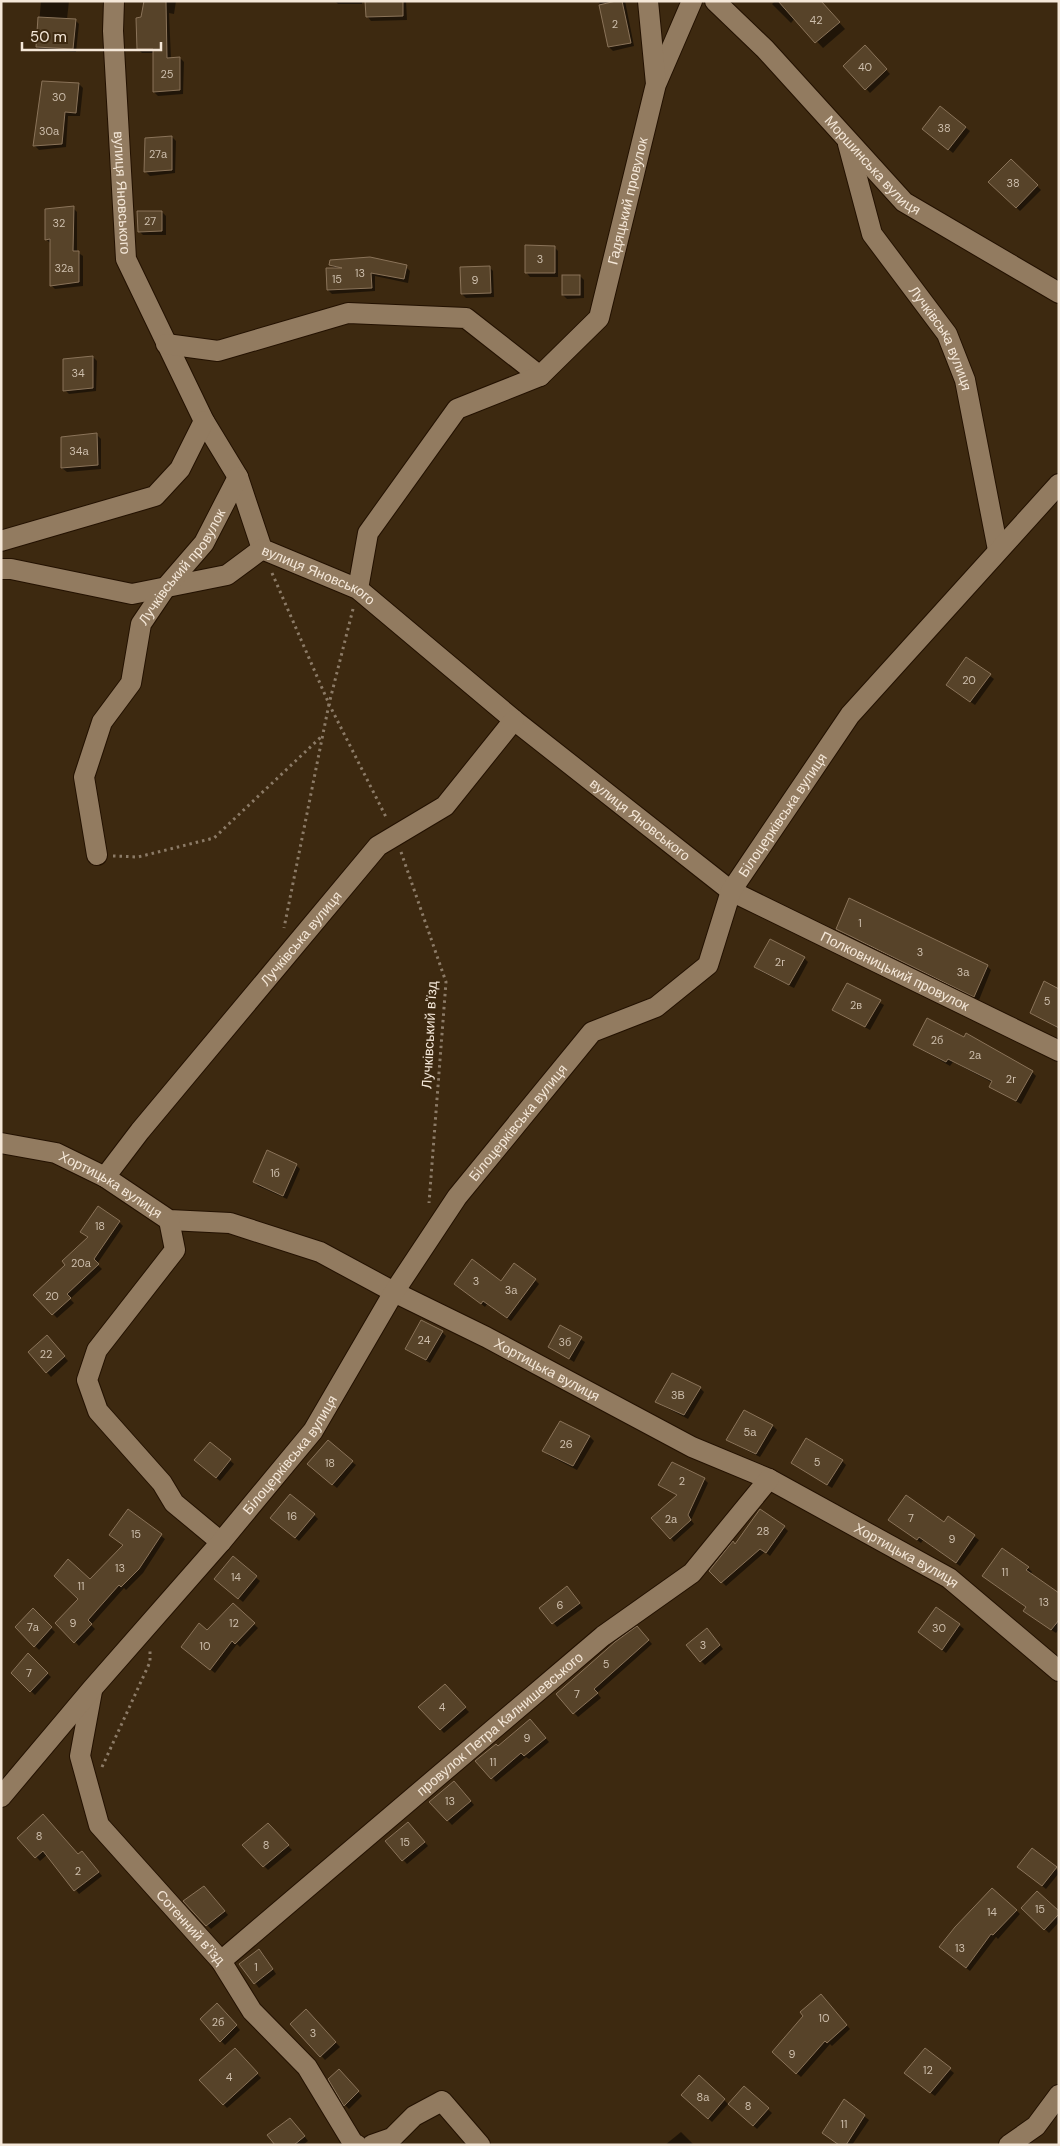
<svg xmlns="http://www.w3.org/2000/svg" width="1060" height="2146" viewBox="0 0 1060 2146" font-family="'DM Sans',sans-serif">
  <rect width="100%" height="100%" fill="#3d2910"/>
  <g fill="#0007">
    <path d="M41,1H69L67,19L75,20L79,24L76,52L41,51L37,47Z"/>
    <path d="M145,1H176L174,14L169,13L171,59L180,58L184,62L183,94L158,96L154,92L155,53H142L138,49Z"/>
    <path d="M335,1H362V4H338Z"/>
    <path d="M367,1H406L407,20L371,21L367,16Z"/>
    <path d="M599,1H625L634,46L613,51L609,47Z"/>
    <path d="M775,1H820L845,29L823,48L795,18L791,23L772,4Z"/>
    <path d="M865,47L890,74L870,93L845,66Z"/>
    <path d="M79,84L83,88L80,116H68L66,147L39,150L35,146Z"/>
    <path d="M940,108L970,131L953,153L928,133Z"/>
    <path d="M172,137L176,141L175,173L150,176L146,172Z"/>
    <path d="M1011,160L1041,190L1020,211L990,182Z"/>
    <path d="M73,208L77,212V252L83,256V286L55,289L51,285V244L46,239Z"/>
    <path d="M162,212L166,216V235H143L139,231Z"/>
    <path d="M554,247L558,251V277H530L526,272Z"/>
    <path d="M331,265L406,267L410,271L408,283L375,276V291L332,294L328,290L335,269Z"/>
    <path d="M489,267L493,271L494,297L466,298L462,294Z"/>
    <path d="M580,276L584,280V298L567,299L563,295Z"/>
    <path d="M93,357L97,361L96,391L69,394L65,390Z"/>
    <path d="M97,435L101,439V469L67,472L62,468Z"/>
    <path d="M967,659L994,679L975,705L952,689Z"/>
    <path d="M838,929L987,966L991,970L979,1000L842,933Z"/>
    <path d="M771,941L804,958L808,962L794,988L760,971L756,967Z"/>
    <path d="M848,985L884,1005L870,1030L834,1010Z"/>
    <path d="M1059,990V1029L1032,1013Z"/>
    <path d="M914,1045L1032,1072L1036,1076L1021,1104L995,1090L991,1086L993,1083L953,1062L950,1066Z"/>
    <path d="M296,1165L300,1169L287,1199L258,1186L254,1182Z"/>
    <path d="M119,1222L123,1226L97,1264L102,1269L70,1299L74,1303L57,1318L35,1295L67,1265L89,1238L82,1232Z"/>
    <path d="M535,1280L539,1284L511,1321L487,1304L485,1307L460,1287Z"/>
    <path d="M561,1327L585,1342L574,1362L549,1346Z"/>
    <path d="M442,1332L446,1336L430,1363L406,1349Z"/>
    <path d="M50,1341L68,1361L51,1377L29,1352Z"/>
    <path d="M700,1388L704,1392L688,1419L661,1405L657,1401Z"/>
    <path d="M744,1412L773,1426L777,1430L760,1457L732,1443L728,1439Z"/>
    <path d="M560,1422L590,1437L594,1441L577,1470L548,1455L544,1451Z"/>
    <path d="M210,1443L234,1464L220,1481L200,1464Z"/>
    <path d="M842,1461L846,1465L832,1488L792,1463Z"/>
    <path d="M352,1462L356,1465L337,1488L313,1468Z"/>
    <path d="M704,1479L708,1483L691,1520L694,1524L674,1542L671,1538L678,1496L659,1485Z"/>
    <path d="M128,1511L165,1539L143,1573L126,1590L124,1588L91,1625L95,1629L79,1646L57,1623L124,1545Z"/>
    <path d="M314,1515L318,1519L299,1541L276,1522Z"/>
    <path d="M949,1518L979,1540L960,1566L923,1540L921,1543L890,1520L944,1524Z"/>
    <path d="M784,1527L788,1531L770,1556L765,1552L726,1586L711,1571L736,1545Z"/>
    <path d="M1002,1550L1028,1568L1032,1572L1030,1575L1059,1594V1629L1056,1633L1029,1615L1027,1608L983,1576Z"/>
    <path d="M234,1558L260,1581L243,1602L220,1583Z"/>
    <path d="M571,1592L583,1608L557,1627L541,1608Z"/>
    <path d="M233,1604L258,1628L240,1647L237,1644L215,1673L186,1651Z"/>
    <path d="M937,1608L964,1629L946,1653L919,1632Z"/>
    <path d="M33,1610L55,1632L39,1650L17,1627Z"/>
    <path d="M641,1632L652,1644L597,1693L601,1698L578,1717L557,1694Z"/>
    <path d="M711,1634L723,1649L705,1665L701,1661Z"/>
    <path d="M28,1655L51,1677L35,1695L12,1673Z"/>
    <path d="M444,1686L469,1712L444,1733L420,1707Z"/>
    <path d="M534,1725L549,1742L529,1759L526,1757L496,1782L477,1761Z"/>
    <path d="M458,1786L474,1805L452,1825L431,1802Z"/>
    <path d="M268,1825L292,1850L268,1870L244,1845Z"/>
    <path d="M412,1828L428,1846L407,1864L387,1842Z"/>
    <path d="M19,1838L86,1856L102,1876L79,1894L48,1854L40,1861Z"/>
    <path d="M1056,1868L1059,1873L1046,1889L1023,1871Z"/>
    <path d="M208,1891L228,1915L211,1929L185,1902Z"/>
    <path d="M1023,1908L1059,1912V1922L1049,1933Z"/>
    <path d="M1016,1910L1020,1914L998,1939L996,1937L970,1971L945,1951Z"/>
    <path d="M263,1954L276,1974L259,1988L241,1964Z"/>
    <path d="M824,2000L850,2029L832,2046L830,2044L801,2077L773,2052Z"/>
    <path d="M221,2008L240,2030L225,2045L221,2041Z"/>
    <path d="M306,2011L340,2047L325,2060L292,2024Z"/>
    <path d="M925,2049L954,2073L935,2096L910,2077Z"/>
    <path d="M235,2050L261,2078L227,2108L201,2080Z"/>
    <path d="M339,2071L362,2096L349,2109L345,2105Z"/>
    <path d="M745,2088L772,2113L757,2129L730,2104Z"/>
    <path d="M683,2095L724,2100L728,2104L712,2122Z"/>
    <path d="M844,2101L869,2120L852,2145H839Z"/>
    <path d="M294,2123L308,2141L303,2145H277Z"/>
    <path d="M681,2132L694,2145H665Z"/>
  </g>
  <g fill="#574329" stroke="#8a7359">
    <path d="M144,1H166L167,58L180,57V90L153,92V49H137L136,18L141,17Z"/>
    <path d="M365,1H403V16L366,17Z"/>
    <path d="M616,1H622L631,43L608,47L599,5Z"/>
    <path d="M778,1H821L840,22L815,43Z"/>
    <path d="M38,17L76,19L73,49L36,47Z"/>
    <path d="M865,45L887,69L865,90L843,66Z"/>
    <path d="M42,81L79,83L76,113L65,112L62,144L33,146Z"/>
    <path d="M940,106L966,127L948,150L922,129Z"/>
    <path d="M172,136V170L144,172L145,138Z"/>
    <path d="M1011,159L1038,185L1016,208L988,182Z"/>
    <path d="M74,206L73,251H79V282L50,286V239L45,240V209Z"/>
    <path d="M137,211H162V231L138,232Z"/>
    <path d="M525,245L555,246V273H525Z"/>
    <path d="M370,257L407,265L404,279L371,273L372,288L327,290L326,268H342L329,265L330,260Z"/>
    <path d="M490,266L491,293L461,294L460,267Z"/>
    <rect x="562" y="275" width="18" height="20"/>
    <path d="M93,356V388L63,391V359Z"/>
    <path d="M97,433L98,465L61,468V437Z"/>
    <path d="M966,657L991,674L970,702L946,685Z"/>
    <path d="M849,898L988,965L974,997L836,929Z"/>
    <path d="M770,939L805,957L789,985L754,967Z"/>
    <path d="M1044,981L1059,989V1028L1030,1013Z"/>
    <path d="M847,983L881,1000L865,1027L832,1010Z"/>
    <path d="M927,1018L964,1037L966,1033L1033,1071L1016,1101L989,1087L992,1081L948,1059L946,1062L913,1045Z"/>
    <path d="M267,1150L297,1164L283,1196L253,1182Z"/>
    <path d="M98,1206L120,1221L94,1259L99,1264L67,1294L71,1298L52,1315L33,1295L65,1265L62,1261L88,1237L80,1232Z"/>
    <path d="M472,1259L501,1281L514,1263L536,1279L507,1318L483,1301L481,1304L454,1284Z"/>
    <path d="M421,1320L443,1331L426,1360L405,1349Z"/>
    <path d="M560,1325L582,1337L569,1359L548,1347Z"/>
    <path d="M47,1335L65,1356L46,1373L28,1352Z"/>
    <path d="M672,1373L701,1387L684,1415L655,1402Z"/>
    <path d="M744,1410L773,1425L756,1454L726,1440Z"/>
    <path d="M560,1421L590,1436L573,1466L542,1451Z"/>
    <path d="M806,1438L843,1460L827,1485L791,1463Z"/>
    <path d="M328,1440L353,1461L332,1485L307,1464Z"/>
    <path d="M210,1442L231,1459L216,1478L194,1460Z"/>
    <path d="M672,1462L705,1478L688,1515L691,1520L670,1539L651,1518L677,1495L658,1485Z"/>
    <path d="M290,1494L315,1514L295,1538L270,1518Z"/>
    <path d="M906,1495L944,1522L948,1516L975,1535L956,1563L919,1537L917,1540L888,1520Z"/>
    <path d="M128,1509L162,1534L139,1569L121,1587L119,1585L88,1620L92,1624L74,1643L55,1623L78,1599L54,1576L68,1559L90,1579L123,1545L109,1535Z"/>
    <path d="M760,1509L785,1526L766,1553L760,1549L721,1583L709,1571L733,1541L735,1544Z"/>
    <path d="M1002,1548L1029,1567L1026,1570L1059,1593V1620L1051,1630L1023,1611L1026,1607L982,1576Z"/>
    <path d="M233,1556L257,1576L238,1599L214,1579Z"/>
    <path d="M567,1586L580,1603L552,1624L539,1608Z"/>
    <path d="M233,1603L255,1623L235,1644L232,1641L210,1670L181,1647L199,1623L207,1630Z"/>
    <path d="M936,1607L960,1624L942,1650L918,1632Z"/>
    <path d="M33,1608L52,1627L34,1647L15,1627Z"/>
    <path d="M637,1626L649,1640L594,1689L598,1693L573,1714L556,1694L615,1642Z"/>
    <path d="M707,1628L720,1645L700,1662L686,1645Z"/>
    <path d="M28,1653L48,1673L30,1692L11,1673Z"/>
    <path d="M445,1684L466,1707L440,1730L418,1707Z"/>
    <path d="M530,1719L546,1738L524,1756L521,1753L491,1779L475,1761L496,1744L498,1746Z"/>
    <path d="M454,1781L471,1801L447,1821L429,1802Z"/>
    <path d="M43,1814L78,1854L82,1851L99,1872L74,1891L43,1851L35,1858L17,1838Z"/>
    <path d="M408,1822L425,1842L402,1861L385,1841Z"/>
    <path d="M268,1823L289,1845L263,1867L242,1845Z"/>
    <path d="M1032,1848L1057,1867L1042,1886L1017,1867Z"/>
    <path d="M204,1886L225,1911L206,1926L183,1901Z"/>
    <path d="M992,1888L1017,1910L993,1935L991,1934L966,1968L939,1947L955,1927Z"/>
    <path d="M1037,1891L1059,1911V1914L1044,1930L1021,1908Z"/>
    <path d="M259,1949L273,1969L254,1984L239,1964Z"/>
    <path d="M821,1994L847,2025L827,2043L825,2041L796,2074L772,2052L803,2016L800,2012Z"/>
    <path d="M217,2003L237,2025L220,2042L200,2019Z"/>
    <path d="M306,2009L336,2042L320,2057L290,2024Z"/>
    <path d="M235,2048L258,2073L223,2105L199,2080Z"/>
    <path d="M925,2048L951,2068L930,2093L904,2073Z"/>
    <path d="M339,2069L359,2091L344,2106L328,2079Z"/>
    <path d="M699,2075L725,2099L708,2119L681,2095Z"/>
    <path d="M744,2086L769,2108L753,2126L728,2104Z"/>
    <path d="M844,2099L865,2115L846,2145H839L822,2133Z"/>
    <path d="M290,2118L305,2136L294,2145H275L267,2135Z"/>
  </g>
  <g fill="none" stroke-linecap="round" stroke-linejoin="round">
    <defs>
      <g id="minor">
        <path id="s1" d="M114,1L113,31L126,259L204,421L238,477L262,549L358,589L514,720L731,891L1059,1051"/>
        <path id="s2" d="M715,1L765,49L904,202L1059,293"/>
        <path d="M657,82L692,1"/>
        <path id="s3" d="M848,144L872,234L947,334L965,380L998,550"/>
        <path d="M166,344L218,351L348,313L466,318L540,376"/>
        <path d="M1,541L155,496L180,469L204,421"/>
        <path d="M1,569H11L132,594L227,575L262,549"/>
        <path id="s4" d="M358,589L368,533L457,409L540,376L599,318L656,84L648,1"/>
        <path id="s5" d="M97,855L84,777L102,722L131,683L141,624L166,587L204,543L238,477"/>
        <path id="s6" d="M1,1143L56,1153L105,1177L169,1220L230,1223L320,1252L394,1292L486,1337L692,1447L769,1479L949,1578L1059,1671"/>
        <path id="s7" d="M105,1177L140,1131L378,846L445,806L514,720"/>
        <path d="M169,1220L175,1250L97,1350L87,1380L98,1411L162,1483L174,1503L221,1542"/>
        <path id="s8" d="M92,1691L80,1756L99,1825L221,1961L252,2011L307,2067L353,2143L357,2145"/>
        <path id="s9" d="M1,1797L92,1689L221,1542L313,1431L394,1292L457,1197L592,1032L656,1007L708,965L731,891L850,715L1059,484"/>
        <path id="s10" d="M221,1961L603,1636L692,1573L769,1479"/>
        <path d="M372,2145L392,2138L414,2116L442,2101L480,2145"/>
        <path d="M1009,2145L1036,2126L1059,2095"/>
      </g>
    </defs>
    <use href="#minor" stroke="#231100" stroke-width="22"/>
    <g stroke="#8c7b67" stroke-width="3" stroke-dasharray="2.5 4" stroke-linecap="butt">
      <path d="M272,573L329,704L284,928"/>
      <path d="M353,609L329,704L387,819"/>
      <path d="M401,852L446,982L429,1203"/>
      <path d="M113,856L138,857L214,838L322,736"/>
      <path d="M102,1767L150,1662V1651"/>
    </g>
    <use href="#minor" stroke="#927b60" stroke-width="20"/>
  </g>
  <g text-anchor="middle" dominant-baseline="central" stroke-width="5" stroke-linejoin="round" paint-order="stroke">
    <g font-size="11" fill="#cebfad">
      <text x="816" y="20">42</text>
      <text x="615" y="24">2</text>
      <text x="865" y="67">40</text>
      <text x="167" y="74">25</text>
      <text x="59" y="97">30</text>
      <text x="944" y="128">38</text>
      <text x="49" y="131">30а</text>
      <text x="158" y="154">27а</text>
      <text x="1013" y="183">38</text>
      <text x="150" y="221">27</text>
      <text x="59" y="223">32</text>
      <text x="540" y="259">3</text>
      <text x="64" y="268">32а</text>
      <text x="360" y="273">13</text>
      <text x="337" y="279">15</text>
      <text x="475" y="280">9</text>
      <text x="78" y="373">34</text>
      <text x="79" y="451">34а</text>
      <text x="969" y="680">20</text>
      <text x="860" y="923">1</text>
      <text x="920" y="952">3</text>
      <text x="780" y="962">2г</text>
      <text x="963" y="972">3а</text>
      <text x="1047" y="1001">5</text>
      <text x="856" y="1005">2в</text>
      <text x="937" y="1040">2б</text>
      <text x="975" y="1055">2а</text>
      <text x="1011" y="1079">2г</text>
      <text x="275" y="1173">1б</text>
      <text x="100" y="1226">18</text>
      <text x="81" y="1263">20а</text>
      <text x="476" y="1281">3</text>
      <text x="511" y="1290">3а</text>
      <text x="52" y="1296">20</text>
      <text x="424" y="1340">24</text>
      <text x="565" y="1342">3б</text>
      <text x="46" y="1354">22</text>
      <text x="678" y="1395">3В</text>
      <text x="750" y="1432">5а</text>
      <text x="566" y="1444">26</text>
      <text x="817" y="1462">5</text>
      <text x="330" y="1463">18</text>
      <text x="682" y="1481">2</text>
      <text x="292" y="1516">16</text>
      <text x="911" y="1518">7</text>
      <text x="671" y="1519">2а</text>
      <text x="763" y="1531">28</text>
      <text x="136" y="1534">15</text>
      <text x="952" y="1539">9</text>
      <text x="120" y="1568">13</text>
      <text x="1005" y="1572">11</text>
      <text x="236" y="1577">14</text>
      <text x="81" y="1586">11</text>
      <text x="1044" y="1602">13</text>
      <text x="560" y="1605">6</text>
      <text x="73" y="1623">9</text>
      <text x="234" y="1623">12</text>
      <text x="33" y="1627">7а</text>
      <text x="939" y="1628">30</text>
      <text x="703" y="1645">3</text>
      <text x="205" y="1646">10</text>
      <text x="606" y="1664">5</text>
      <text x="29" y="1673">7</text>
      <text x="577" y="1694">7</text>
      <text x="442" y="1707">4</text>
      <text x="527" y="1738">9</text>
      <text x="493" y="1762">11</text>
      <text x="450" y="1801">13</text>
      <text x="39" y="1836">8</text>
      <text x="405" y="1842">15</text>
      <text x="266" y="1845">8</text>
      <text x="78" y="1871">2</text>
      <text x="1040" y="1909">15</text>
      <text x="992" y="1912">14</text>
      <text x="960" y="1948">13</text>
      <text x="256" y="1967">1</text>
      <text x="824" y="2018">10</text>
      <text x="218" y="2022">2б</text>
      <text x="313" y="2033">3</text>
      <text x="792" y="2054">9</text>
      <text x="928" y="2070">12</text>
      <text x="229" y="2077">4</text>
      <text x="703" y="2097">8а</text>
      <text x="748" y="2106">8</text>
      <text x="844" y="2124">11</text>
    </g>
    <g font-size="14" fill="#f5e8d9" stroke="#3d2910">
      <text stroke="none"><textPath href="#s2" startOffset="228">Моршинська вулиця</textPath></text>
      <text stroke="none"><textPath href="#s1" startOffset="192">вулиця Яновського</textPath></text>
      <text stroke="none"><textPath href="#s4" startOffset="502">Гадяцький провулок</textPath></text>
      <text stroke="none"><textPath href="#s3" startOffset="219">Лучківська вулиця</textPath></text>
      <text stroke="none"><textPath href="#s5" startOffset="316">Лучківський провулок</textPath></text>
      <text stroke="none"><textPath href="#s1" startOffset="642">вулиця Яновського</textPath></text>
      <text stroke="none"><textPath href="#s9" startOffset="1274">Білоцерківська вулиця</textPath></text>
      <text stroke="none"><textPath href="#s1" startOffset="1048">вулиця Яновського</textPath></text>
      <text stroke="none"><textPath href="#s7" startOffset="309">Лучківська вулиця</textPath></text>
      <text stroke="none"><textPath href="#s1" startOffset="1346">Полковницький провулок</textPath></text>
      <text transform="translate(429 1035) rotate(-87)">Лучківський в'їзд</text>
      <text stroke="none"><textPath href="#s9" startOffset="852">Білоцерківська вулиця</textPath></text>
      <text stroke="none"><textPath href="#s6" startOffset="119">Хортицька вулиця</textPath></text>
      <text stroke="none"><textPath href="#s6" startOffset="599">Хортицька вулиця</textPath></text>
      <text stroke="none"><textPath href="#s9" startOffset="448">Білоцерківська вулиця</textPath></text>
      <text stroke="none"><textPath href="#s6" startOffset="1004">Хортицька вулиця</textPath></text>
      <text stroke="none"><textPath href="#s10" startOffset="366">провулок Петра Калнишевського</textPath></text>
      <text stroke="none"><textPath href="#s8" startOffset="275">Сотенний в’їзд</textPath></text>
    </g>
  </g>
  <rect width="1060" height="2146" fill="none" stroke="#f5e8d9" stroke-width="5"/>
  <path d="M22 42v8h139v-8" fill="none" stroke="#f5e8d9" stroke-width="2.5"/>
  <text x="30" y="42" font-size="15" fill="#f5e8d9" stroke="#3d2910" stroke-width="4" paint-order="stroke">50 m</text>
</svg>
